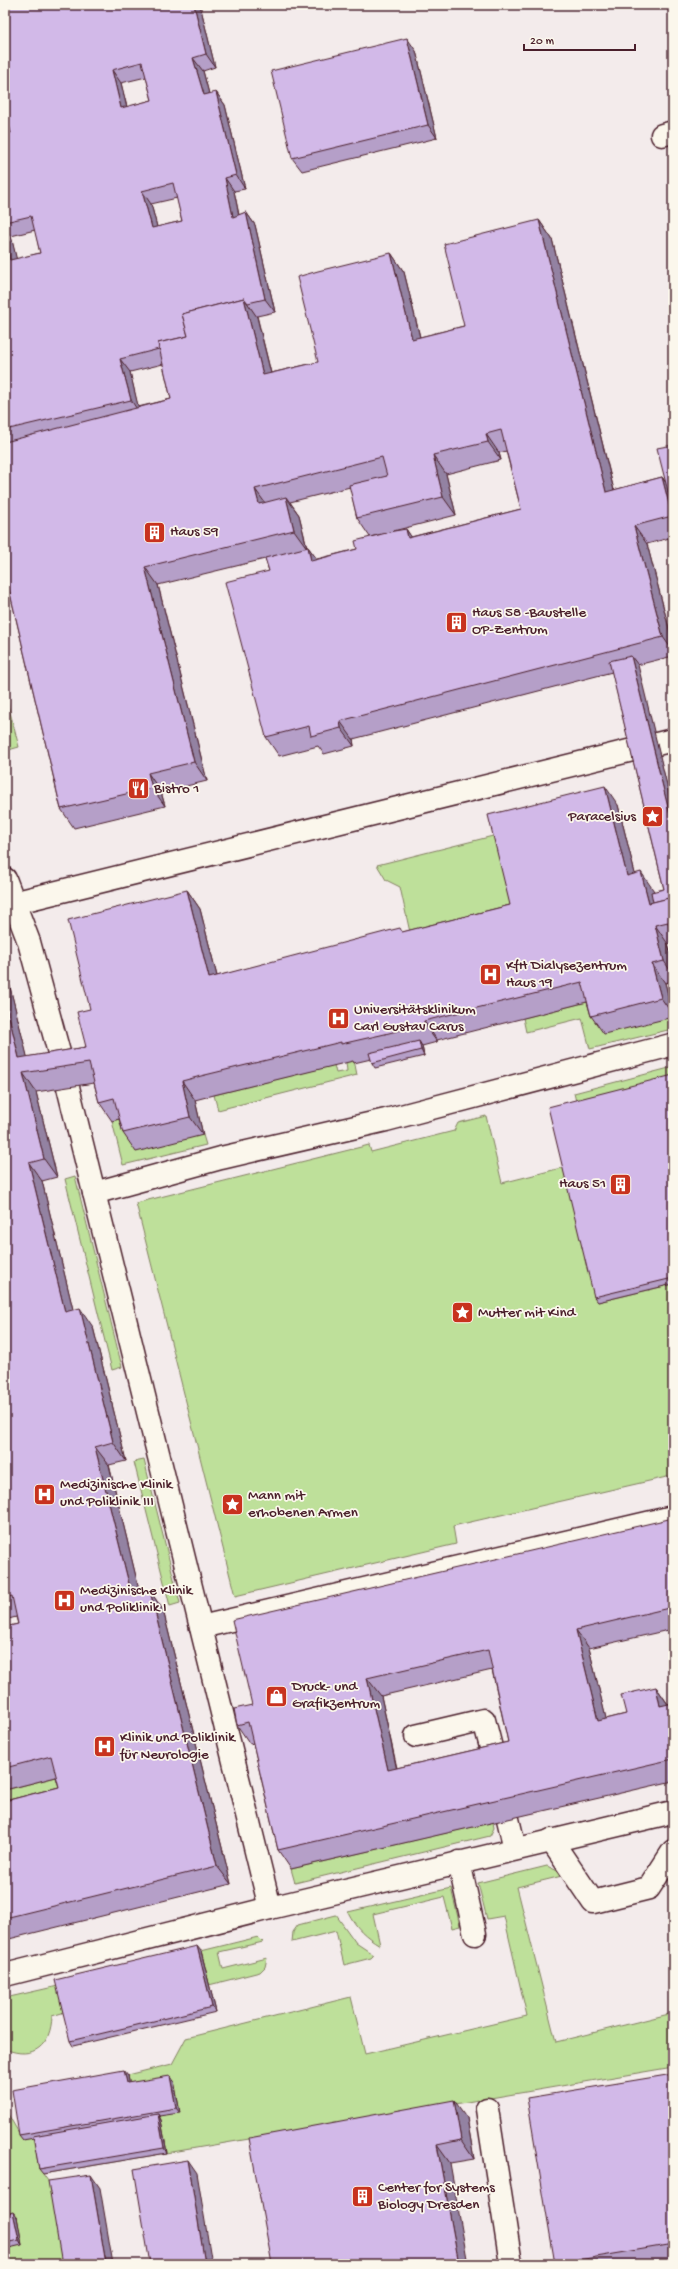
<svg xmlns="http://www.w3.org/2000/svg" width="678" height="2269" viewBox="0 0 678 2269" font-family="'Gochi Hand',sans-serif">
  <rect width="100%" height="100%" fill="#f3ebeb"/>
  <filter id="ink" filterUnits="userSpaceOnUse"><feTurbulence type="fractalNoise" baseFrequency=".025" numOctaves="2"/><feDisplacementMap in="SourceGraphic" scale="8" xChannelSelector="R" yChannelSelector="G"/><feConvolveMatrix kernelMatrix="1 2 1 2 8 2 1 2 1" color-interpolation-filters="sRGB"/></filter>
  <g filter="url(#ink)">
    <g fill="#bee09a" stroke="#848062">
      <path d="M5,693L19,747L5,751Z"/>
      <path d="M501,834L523,924L413,946L400,887L386,880L377,865Z"/>
      <path d="M595,1000L670,1017L672,1029L590,1049L582,1018L526,1032L523,1018Z"/>
      <path d="M354,1060L357,1075L218,1110L214,1095L334,1065L336,1073L347,1071L346,1062Z"/>
      <path d="M673,1067V1081L577,1106L574,1093Z"/>
      <path d="M486,1116L502,1183L565,1167L598,1302L673,1284V1482L671,1476L453,1526L456,1544L235,1596L136,1203L369,1145L371,1152L454,1131L458,1123Z"/>
      <path d="M127,1117L203,1135L206,1145L123,1165L112,1121Z"/>
      <path d="M75,1176L122,1367L112,1370L65,1179Z"/>
      <path d="M144,1460L180,1603L170,1606L134,1462Z"/>
      <path d="M64,1775L72,1806H5V1790Z"/>
      <path d="M493,1822L494,1828L490,1836L295,1883L291,1869Z"/>
      <path d="M547,1866L566,1875L517,1887L556,2042L673,2013V2067L43,2174L58,2195L69,2264H5V2109L23,2140L130,2088L128,2075L172,2064L186,2038L351,1997L365,2054L527,2016L504,1916L487,1919L478,1883Z"/>
      <path d="M451,1888L460,1926L452,1928L444,1897L373,1914L380,1945C365,1936 356,1928 348,1912Z"/>
      <path d="M336,1915L356,1943L374,1955L371,1958L344,1965L336,1931L292,1942L293,1932L298,1925Z"/>
      <path d="M258,1937L263,1942L219,1952L223,1969L267,1958L265,1967L260,1972L209,1985L201,1951Z"/>
      <path d="M58,1986L65,2012L52,2016C51,2045 34,2061 5,2049V1998Z"/>
    </g>
    <g fill="none" stroke-linecap="round" stroke-linejoin="round">
      <defs>
        <g id="minor">
          <path d="M662,135L673,132"/>
          <path d="M5,879L29,942L64,1071"/>
          <path d="M5,905L673,740"/>
          <path d="M68,1087L270,1908"/>
          <path d="M94,1193L221,1158L386,1120L671,1045L673,1047"/>
          <path d="M201,1627L673,1517"/>
          <path d="M416,1736L484,1720L496,1767"/>
          <path d="M508,1819L515,1849"/>
          <path d="M551,1840L593,1902L649,1888L673,1851"/>
          <path d="M459,1862L475,1934"/>
          <path d="M5,1975L270,1908L673,1812"/>
          <path d="M487,2109L511,2264"/>
        </g>
      </defs>
      <use href="#minor" stroke="#4a1f2b" stroke-width="25"/>
      <use href="#minor" stroke="#fbf7ec" stroke-width="22"/>
    </g>
    <g fill="#b59fc8" stroke="#4a1f2b" fill-rule="evenodd">
      <path d="M5,5H200L215,67L203,71L209,94L216,92L225,105L245,189L234,191L239,215L246,212L255,225L275,312L257,316L271,373L318,362L391,253L404,272L420,337L464,326L539,220L552,239L614,490L662,477L666,483L673,445V537L647,544L673,644V656L637,665L673,810V942L668,944L673,965V981L665,983L673,1013V1017L604,1034L591,1016L587,1002L437,1040V1042L422,1046L424,1056L375,1068L372,1063L371,1059L354,1063L353,1061L214,1095L195,1100L203,1135L136,1152L123,1133L119,1119L112,1121L99,1102L94,1083L36,1092L57,1177L42,1181L73,1310L93,1327L126,1461L109,1465L140,1594L150,1591L163,1610L231,1884L5,1940V1801L59,1787L56,1777L5,1790V1627L18,1624L16,1617L5,1620V967L27,1057L86,1047L90,1009L187,890L200,909L217,976L403,932L510,905L618,805L635,874L654,891V892L664,889L612,672L353,739L354,746L324,754L318,746L279,756L266,737L269,571L265,559L158,585L207,781L161,792L165,806L74,828L61,809L5,572V134L11,133ZM146,77L152,100L127,107L121,83ZM177,198L182,221L157,227L151,204ZM35,230L40,253L16,259L11,236ZM163,364L171,399L138,407L130,372ZM506,451L521,509L411,537L406,529L357,549L317,559L308,547H307L299,515L290,502L350,487L357,518L370,537L456,515L446,474L501,460L499,453Z"/>
      <path d="M416,51L437,138L302,171L292,158Z"/>
      <path d="M673,1075V1284L598,1302L594,1297Z"/>
      <path d="M673,1518V1629L589,1648L606,1719L626,1714L656,1687L668,1704L673,1703V1781L291,1869L278,1850L253,1743L250,1744L237,1725L252,1705ZM492,1670L508,1742L397,1768L381,1696Z"/>
      <path d="M201,1951L216,2012L73,2046L70,2041Z"/>
      <path d="M673,2074V2262L661,2264H555Z"/>
      <path d="M128,2075L129,2083L174,2081L180,2113L159,2116L161,2120L167,2153L43,2174L39,2169L34,2138L23,2140L19,2135Z"/>
      <path d="M467,2118L474,2159L450,2163L271,2264Z"/>
      <path d="M17,2217L22,2245L9,2248L5,2243Z"/>
    </g>
    <g fill="#9382a2" stroke="#4a1f2b">
      <path d="M194,5H200L215,67L206,54Z"/>
      <path d="M407,38L416,51L437,138L428,125Z"/>
      <path d="M193,58L203,71L213,109L204,95Z"/>
      <path d="M112,70L121,83L130,121L121,108Z"/>
      <path d="M216,92L225,105L245,189L236,175Z"/>
      <path d="M225,178L234,191L242,230L233,217Z"/>
      <path d="M142,191L151,204L161,242L152,228Z"/>
      <path d="M246,212L255,225L275,312L265,299Z"/>
      <path d="M539,220L552,239L619,511L606,492Z"/>
      <path d="M5,228L11,236L20,273L10,260L5,238Z"/>
      <path d="M391,253L404,272L425,358L412,339Z"/>
      <path d="M244,298L257,317L276,394L263,375Z"/>
      <path d="M120,359L130,372L140,414L131,400Z"/>
      <path d="M486,434L499,453L501,460L488,442Z"/>
      <path d="M433,455L446,474L456,515L443,497Z"/>
      <path d="M662,477L673,493V517L672,516Z"/>
      <path d="M255,489L268,507L259,504Z"/>
      <path d="M286,497L299,515L307,548L294,530Z"/>
      <path d="M634,526L647,544L673,644V651L663,637Z"/>
      <path d="M406,529L419,548L408,538Z"/>
      <path d="M308,547L321,565L311,561Z"/>
      <path d="M145,567L158,585L207,781L194,762Z"/>
      <path d="M631,656L638,665L673,810V828Z"/>
      <path d="M340,721L353,739L354,746L341,728Z"/>
      <path d="M148,773L161,792L165,806L152,788Z"/>
      <path d="M605,786L618,805L640,894L627,876Z"/>
      <path d="M641,872L654,891L659,911L649,903Z"/>
      <path d="M187,890L200,909L222,996L209,978Z"/>
      <path d="M655,925L668,944L673,965V975L664,961Z"/>
      <path d="M652,964L665,983L673,1013V1015L661,998Z"/>
      <path d="M5,967L31,1072L19,1058L5,1000Z"/>
      <path d="M424,1021L437,1040V1042L424,1024Z"/>
      <path d="M419,1041L422,1046L424,1056L421,1050Z"/>
      <path d="M23,1073L36,1092L57,1177L44,1159Z"/>
      <path d="M182,1081L195,1100L203,1135L190,1117Z"/>
      <path d="M29,1163L42,1181L78,1330L65,1312Z"/>
      <path d="M80,1308L93,1327L126,1461L113,1442Z"/>
      <path d="M95,1447L109,1465L145,1614L132,1596Z"/>
      <path d="M150,1591L163,1610L231,1884L217,1866Z"/>
      <path d="M576,1630L589,1648L611,1739L598,1721Z"/>
      <path d="M367,1678L381,1696L401,1789L388,1770Z"/>
      <path d="M656,1687L669,1706H660Z"/>
      <path d="M197,1946L201,1951L216,2012L212,2007Z"/>
      <path d="M124,2070L128,2075L130,2088L127,2083Z"/>
      <path d="M170,2076L174,2081L180,2113L176,2108Z"/>
      <path d="M454,2100L467,2118L474,2159L461,2140Z"/>
      <path d="M158,2114L161,2120L167,2153L164,2148Z"/>
      <path d="M437,2145L450,2163L468,2264H459Z"/>
      <path d="M188,2160L197,2173L212,2264H205Z"/>
      <path d="M91,2175L100,2188L113,2264H106Z"/>
      <path d="M13,2212L17,2217L22,2245L19,2240Z"/>
    </g>
    <g fill="#d2b9e8" stroke="#4a1f2b" fill-rule="evenodd">
      <path d="M5,5H194L206,54L193,58L204,95L216,92L236,175L225,178L233,217L246,212L265,299L248,303L244,298L182,314L188,336L158,343L159,349L120,359L131,400L5,430V238L10,260L40,253L31,216L5,222V134L11,133L5,108ZM142,62L152,100L121,108L112,70ZM173,183L182,221L152,228L142,191Z"/>
      <path d="M407,38L428,125L292,158L271,71Z"/>
      <path d="M539,220L606,492L662,477L672,516L634,526L663,637L340,721L341,728L311,736L309,726L266,737L225,582L269,571L265,558L308,547L311,561L357,549L355,541L394,531L406,529L408,538L521,509L501,430L486,434L488,442L433,455L443,497L357,518L349,485L387,476L382,457L255,489L259,504L286,497L294,530L145,567L194,762L148,773L152,788L61,809L5,572V442L171,399L158,343L188,336L182,314L244,298L263,375L318,362L297,277L318,271L391,253L412,339L464,326L444,244Z"/>
      <path d="M673,445V511L657,448Z"/>
      <path d="M631,656L673,828V897L653,902L651,892L664,889L609,661Z"/>
      <path d="M605,786L627,876L641,872L649,903L673,897V942L668,922L655,925L664,961L652,964L661,998L591,1016L582,982L424,1021V1024L385,1034L341,1044V1042L201,1076L182,1081L190,1117L123,1133L114,1098L99,1102L89,1063L23,1073L44,1159L29,1163L65,1312L80,1308L113,1442L95,1447L132,1596L150,1591L217,1866L5,1918V1801L59,1787L51,1756L5,1768V1627L18,1624L12,1596L5,1598V1000L19,1058L86,1047L77,1012L90,1009L68,920L187,890L209,978L392,930L400,928L402,932L510,905L488,815Z"/>
      <path d="M419,1041L421,1050L372,1063L369,1053Z"/>
      <path d="M673,1075V1278L594,1297L548,1107Z"/>
      <path d="M673,1518V1607L576,1630L598,1721L626,1714L621,1695L656,1687L660,1706L673,1703V1759L278,1850L248,1722L237,1725L234,1709L252,1705L232,1620ZM488,1650L508,1742L388,1770L367,1678Z"/>
      <path d="M197,1946L212,2007L70,2041L55,1980Z"/>
      <path d="M124,2070L127,2083L170,2076L176,2108L19,2135L12,2090Z"/>
      <path d="M673,2074V2244L555,2264L527,2098Z"/>
      <path d="M454,2100L461,2140L437,2145L459,2264H271H272L249,2138Z"/>
      <path d="M158,2114L164,2148L39,2169L33,2136Z"/>
      <path d="M188,2160L205,2264H150L134,2169Z"/>
      <path d="M91,2175L106,2264H62L48,2181Z"/>
      <path d="M13,2212L19,2240L5,2243V2214Z"/>
    </g>
  </g>
  <defs>
    <symbol id="building-square" viewBox="-11 -11 22 22"><rect x="-9" y="-9" width="18" height="18" rx="4" fill="#c8321e" stroke="#fbf7ec"/><path d="M-4-6H4V6H1V3H-1V6H-4ZM-2.5-4.3h1.7v1.8h-1.7ZM.8-4.3h1.7v1.8H.8ZM-2.5-1h1.7V.8h-1.7ZM.8-1h1.7V.8H.8Z" fill="#fff"/></symbol>
    <symbol id="restaurant-square" viewBox="-11 -11 22 22"><rect x="-9" y="-9" width="18" height="18" rx="4" fill="#c8321e" stroke="#fbf7ec"/><path d="M-5-6h1v4h1v-4h1v4h1v-4h1v5L-1.5 .5V6h-2V.5L-5-1ZM5-6V6H3V1.5H1.5Q1.5-4 5-6Z" fill="#fff"/></symbol>
    <symbol id="sight-square" viewBox="-11 -11 22 22"><rect x="-9" y="-9" width="18" height="18" rx="4" fill="#c8321e" stroke="#fbf7ec"/><path d="M0-6L1.8-2.2L6-1.7L2.9 1.2L3.7 5.4L0 3.3L-3.7 5.4L-2.9 1.2L-6-1.7L-1.8-2.2Z" fill="#fff"/></symbol>
    <symbol id="hospital-square" viewBox="-11 -11 22 22"><rect x="-9" y="-9" width="18" height="18" rx="4" fill="#c8321e" stroke="#fbf7ec"/><path d="M-5-5h3v3.5h4V-5h3V5h-3V1.5h-4V5h-3Z" fill="#fff"/></symbol>
    <symbol id="shop-square" viewBox="-11 -11 22 22"><rect x="-9" y="-9" width="18" height="18" rx="4" fill="#c8321e" stroke="#fbf7ec"/><path d="M-5-2.5h2.3a2.7 3.5 0 0 1 5.4 0H5L5.5 6h-11ZM-1.5-2.5h3a1.5 2.3 0 0 0-3 0Z" fill="#fff"/></symbol>
  </defs>
  <g fill-rule="evenodd">
    <use href="#building-square" x="142" y="520" width="25" height="25"/>
    <use href="#building-square" x="444" y="610" width="25" height="25"/>
    <use href="#restaurant-square" x="126" y="776" width="25" height="25"/>
    <use href="#sight-square" x="640" y="804" width="25" height="25"/>
    <use href="#hospital-square" x="478" y="962" width="25" height="25"/>
    <use href="#hospital-square" x="326" y="1006" width="25" height="25"/>
    <use href="#building-square" x="608" y="1172" width="25" height="25"/>
    <use href="#sight-square" x="450" y="1300" width="25" height="25"/>
    <use href="#hospital-square" x="32" y="1482" width="25" height="25"/>
    <use href="#sight-square" x="220" y="1492" width="25" height="25"/>
    <use href="#hospital-square" x="52" y="1588" width="25" height="25"/>
    <use href="#shop-square" x="264" y="1684" width="25" height="25"/>
    <use href="#hospital-square" x="92" y="1734" width="25" height="25"/>
    <use href="#building-square" x="350" y="2184" width="25" height="25"/>
  </g>
  <g text-anchor="middle" dominant-baseline="central" stroke-width="3.5" stroke-linejoin="round" paint-order="stroke">
    <g font-size="15" fill="#4a1f2b" stroke="#fbf7ec" text-anchor="start">
      <text x="170" y="532">Haus 59</text>
      <text x="472" y="613">Haus 58 -Baustelle<tspan x="472" dy="17">OP-Zentrum</tspan></text>
      <text x="154" y="789">Bistro 1</text>
      <text x="636" y="817" text-anchor="end">Paracelsius</text>
      <text x="506" y="966">KfH Dialysezentrum<tspan x="506" dy="17">Haus 19</tspan></text>
      <text x="354" y="1010">Universitätsklinikum<tspan x="354" dy="17">Carl Gustav Carus</tspan></text>
      <text x="606" y="1184" text-anchor="end">Haus 51</text>
      <text x="478" y="1313">Mutter mit Kind</text>
      <text x="60" y="1485">Medizinische Klinik<tspan x="60" dy="17">und Poliklinik III</tspan></text>
      <text x="248" y="1496">Mann mit<tspan x="248" dy="17">erhobenen Armen</tspan></text>
      <text x="80" y="1591">Medizinische Klinik<tspan x="80" dy="17">und Poliklinik I</tspan></text>
      <text x="292" y="1687">Druck- und<tspan x="292" dy="17">Grafikzentrum</tspan></text>
      <text x="120" y="1738">Klinik und Poliklinik<tspan x="120" dy="17">für Neurologie</tspan></text>
      <text x="378" y="2188">Center for Systems<tspan x="378" dy="17">Biology Dresden</tspan></text>
    </g>
  </g>
  <rect width="678" height="2269" fill="none" stroke="#fbf7ec" stroke-width="20"/>
  <rect x="10" y="10" width="658" height="2249" fill="none" stroke="#4a1f2b" stroke-width="1.5" filter="url(#ink)"/>
  <path d="M524 44v6h111v-6" fill="none" stroke="#4a1f2b" stroke-width="2"/>
  <text x="530" y="44" font-size="12" fill="#4a1f2b" stroke="#fbf7ec" stroke-width="3" paint-order="stroke">20 m</text>
</svg>
